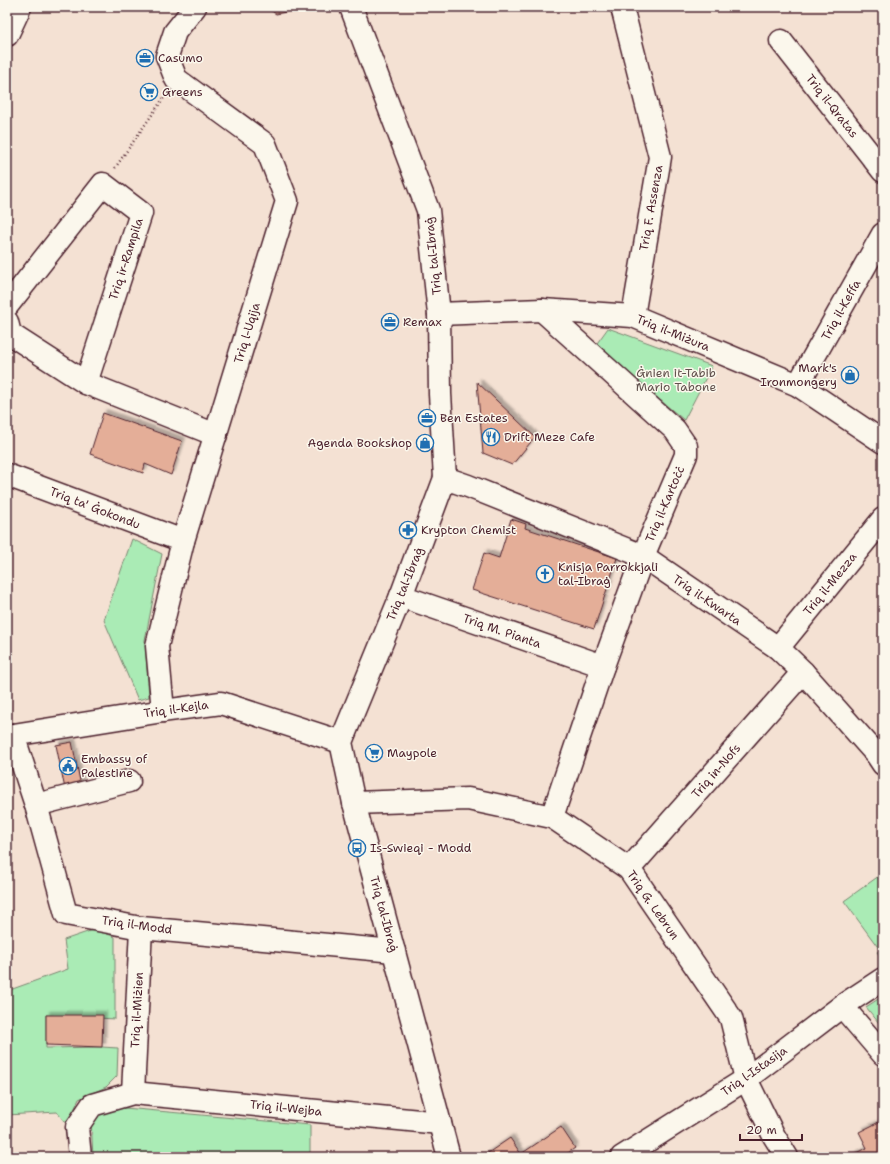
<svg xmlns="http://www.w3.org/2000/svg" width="890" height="1164" viewBox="0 0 890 1164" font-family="'Shantell Sans',sans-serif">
  <defs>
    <filter id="shadow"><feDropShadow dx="3.5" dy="-3.5" stdDeviation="1" flood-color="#0004"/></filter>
  </defs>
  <rect width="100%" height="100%" fill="#f4e1d3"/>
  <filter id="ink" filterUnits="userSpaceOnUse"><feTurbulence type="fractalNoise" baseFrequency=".025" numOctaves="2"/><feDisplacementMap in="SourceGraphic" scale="8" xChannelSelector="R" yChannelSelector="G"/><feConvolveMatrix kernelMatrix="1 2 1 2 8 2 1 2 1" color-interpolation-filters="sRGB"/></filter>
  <g filter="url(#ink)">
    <g fill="#aaebb5" stroke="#7a8570">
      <path d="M608,328L712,366L684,420L595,346Z"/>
      <path d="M132,539L162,554L145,640L149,697L138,700L104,620Z"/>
      <path d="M883,873V960L877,952L880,950L844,901Z"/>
      <path d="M96,929L115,937V1019L46,1015V1048L102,1047L118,1048L117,1076L106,1087L79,1099L67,1125L57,1112L7,1115V991L68,969L64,940Z"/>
      <path d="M883,996V1028L866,1007Z"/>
      <path d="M114,1107L310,1125V1157H93L91,1119Z"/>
    </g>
    <g fill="#e4ae98" stroke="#4a1f2b" filter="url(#shadow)">
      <path d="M266,7H310L276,14Z"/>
      <path d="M477,382L535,437L512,465L483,453Z"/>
      <path d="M103,413L182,441L171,475L145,464L143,473L90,454Z"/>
      <path d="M511,519L526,524L525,528L617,558L594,629L472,590L484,553L499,558Z"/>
      <path d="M72,742L81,786L65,789L56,745Z"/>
      <path d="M46,1015H103L102,1047L46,1045Z"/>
      <path d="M881,1121L883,1124V1157H849L867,1148L859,1132Z"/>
      <path d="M561,1127L575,1148L562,1157H482L510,1138L521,1154Z"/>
    </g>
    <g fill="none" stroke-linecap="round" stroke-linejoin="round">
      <defs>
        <g id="minor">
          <path d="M622,7L660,157L633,316"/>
          <path d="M781,41L883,171"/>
          <path d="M7,306L103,184L141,213L86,383"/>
          <path d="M542,310L675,430L686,446V455L643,556L603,666L552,817"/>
          <path d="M439,314L542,310L633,316L798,385L883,442"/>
          <path d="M7,322L10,334L86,383L216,435"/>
          <path d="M798,385L883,234"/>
          <path d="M7,475L183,541"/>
          <path d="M445,478L468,486L643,556L778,648L803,672L877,755L883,764"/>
          <path d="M401,596L603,666"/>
          <path d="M778,648L883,519"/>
          <path d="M163,711L157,646L183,541L287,201L265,144L176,79L167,56L175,32L195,7"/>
          <path d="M13,735L36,805L66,914L141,928L394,951"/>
          <path d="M7,736L163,711L221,703L341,742"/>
          <path d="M354,803L468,799L552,817L629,869L731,1018L746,1079L774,1136L787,1157"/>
          <path d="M36,805L129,781"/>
          <path d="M629,869L803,672"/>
          <path d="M842,1006L883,1054"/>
          <path d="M133,1093L141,928"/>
          <path d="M80,1157L77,1127L92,1105L133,1093L440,1123"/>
          <path d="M622,1157L746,1079L842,1006L883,979"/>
        </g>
        <path id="major" d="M351,7L428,210L439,314L440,394L445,478L401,596L341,742L354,803L449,1157"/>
        <path id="highway" d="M7,35L20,7"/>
      </defs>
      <use href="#minor" stroke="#4a1f2b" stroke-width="25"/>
      <use href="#major" stroke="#4a1f2b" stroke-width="25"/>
      <use href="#highway" stroke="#4a1f2b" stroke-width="25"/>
      <path stroke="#4a1f2b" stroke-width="2.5" stroke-dasharray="1 3" stroke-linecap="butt" d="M115,168L165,96"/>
      <use href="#minor" stroke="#fbf7ec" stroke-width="22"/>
      <use href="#major" stroke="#fbf7ec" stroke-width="22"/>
      <use href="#highway" stroke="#fbf7ec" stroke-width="22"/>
    </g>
  </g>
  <defs>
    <symbol id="office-ring" viewBox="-11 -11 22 22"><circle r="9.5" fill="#fbf7ec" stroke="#1f6fb2" stroke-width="1.5"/><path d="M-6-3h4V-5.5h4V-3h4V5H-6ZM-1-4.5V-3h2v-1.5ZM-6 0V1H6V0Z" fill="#1f6fb2"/></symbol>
    <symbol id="supermarket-ring" viewBox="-11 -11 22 22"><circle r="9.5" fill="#fbf7ec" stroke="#1f6fb2" stroke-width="1.5"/><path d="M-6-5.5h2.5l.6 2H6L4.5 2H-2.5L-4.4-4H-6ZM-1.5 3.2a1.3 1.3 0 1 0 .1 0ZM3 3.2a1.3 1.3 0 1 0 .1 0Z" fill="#1f6fb2"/></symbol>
    <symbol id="shop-ring" viewBox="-11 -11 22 22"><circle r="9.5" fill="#fbf7ec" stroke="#1f6fb2" stroke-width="1.5"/><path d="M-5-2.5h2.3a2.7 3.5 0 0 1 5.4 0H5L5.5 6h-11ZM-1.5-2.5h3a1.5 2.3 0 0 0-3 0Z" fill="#1f6fb2"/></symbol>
    <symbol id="restaurant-ring" viewBox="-11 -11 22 22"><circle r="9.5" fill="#fbf7ec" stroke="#1f6fb2" stroke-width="1.5"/><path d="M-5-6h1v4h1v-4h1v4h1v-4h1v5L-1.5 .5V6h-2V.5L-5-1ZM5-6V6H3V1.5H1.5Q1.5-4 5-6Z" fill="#1f6fb2"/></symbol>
    <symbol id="pharmacy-ring" viewBox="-11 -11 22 22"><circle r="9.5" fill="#fbf7ec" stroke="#1f6fb2" stroke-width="1.5"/><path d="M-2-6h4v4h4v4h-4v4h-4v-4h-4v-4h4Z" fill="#1f6fb2"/></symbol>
    <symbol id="church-ring" viewBox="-11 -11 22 22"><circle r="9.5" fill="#fbf7ec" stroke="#1f6fb2" stroke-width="1.5"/><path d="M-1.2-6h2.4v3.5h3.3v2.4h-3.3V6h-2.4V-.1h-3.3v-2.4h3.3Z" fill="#1f6fb2"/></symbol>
    <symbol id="civic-ring" viewBox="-11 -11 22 22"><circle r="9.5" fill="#fbf7ec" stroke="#1f6fb2" stroke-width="1.5"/><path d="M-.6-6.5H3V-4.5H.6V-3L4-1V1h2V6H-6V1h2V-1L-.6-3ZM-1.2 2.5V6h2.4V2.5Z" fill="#1f6fb2"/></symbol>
    <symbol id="bus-ring" viewBox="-11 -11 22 22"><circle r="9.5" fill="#fbf7ec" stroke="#1f6fb2" stroke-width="1.5"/><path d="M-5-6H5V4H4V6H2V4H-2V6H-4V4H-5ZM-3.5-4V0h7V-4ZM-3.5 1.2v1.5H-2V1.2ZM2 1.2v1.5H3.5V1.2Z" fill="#1f6fb2"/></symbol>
  </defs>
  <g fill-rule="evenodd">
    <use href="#office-ring" x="135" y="48" width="20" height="20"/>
    <use href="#supermarket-ring" x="139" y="82" width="20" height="20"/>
    <use href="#office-ring" x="380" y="312" width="20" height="20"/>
    <use href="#shop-ring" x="840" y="365" width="20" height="20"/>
    <use href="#office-ring" x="417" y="408" width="20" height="20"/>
    <use href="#restaurant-ring" x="481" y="427" width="20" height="20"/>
    <use href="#shop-ring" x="415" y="433" width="20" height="20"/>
    <use href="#pharmacy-ring" x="398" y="520" width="20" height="20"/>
    <use href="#church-ring" x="535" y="564" width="20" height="20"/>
    <use href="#supermarket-ring" x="364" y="743" width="20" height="20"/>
    <use href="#civic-ring" x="58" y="756" width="20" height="20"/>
    <use href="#bus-ring" x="347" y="838" width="20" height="20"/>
  </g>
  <g text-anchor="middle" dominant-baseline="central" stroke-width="3" stroke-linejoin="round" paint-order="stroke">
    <g font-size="12" fill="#4a1f2b" stroke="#fbf7ec" text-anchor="start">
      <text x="158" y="58">Casumo</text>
      <text x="162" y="92">Greens</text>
      <text x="403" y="322">Remax</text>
      <text x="837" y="368" text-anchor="end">Mark's<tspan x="837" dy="14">Ironmongery</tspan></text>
      <text x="440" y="418">Ben Estates</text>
      <text x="504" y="437">Drift Meze Cafe</text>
      <text x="412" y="443" text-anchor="end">Agenda Bookshop</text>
      <text x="421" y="530">Krypton Chemist</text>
      <text x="558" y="567">Knisja Parrokkjali<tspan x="558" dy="14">tal-Ibraġ</tspan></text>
      <text x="387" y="753">Maypole</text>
      <text x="81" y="759">Embassy of<tspan x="81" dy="14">Palestine</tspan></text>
      <text x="370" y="848">Is-Swieqi - Modd</text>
    </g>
    <g font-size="12" fill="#4a1f2b" stroke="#fbf7ec">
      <text transform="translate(832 106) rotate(52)">Triq il-Qratas</text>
      <text transform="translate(651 208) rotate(-80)">Triq F. Assenza</text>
      <text transform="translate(433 256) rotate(-96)">Triq tal-Ibraġ</text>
      <text transform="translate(126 259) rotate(-72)">Triq ir-Rampila</text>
      <text transform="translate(841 310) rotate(-61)">Triq il-Keffa</text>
      <text transform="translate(247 333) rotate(-73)">Triq l-Uqija</text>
      <text transform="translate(673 333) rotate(22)">Triq il-Miżura</text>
      <text transform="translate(665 504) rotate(-67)">Triq il-Kartoċċ</text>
      <text transform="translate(95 508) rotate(21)">Triq ta' Ġokondu</text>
      <text transform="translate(405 584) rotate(-68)">Triq tal-Ibraġ</text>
      <text transform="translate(830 584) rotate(-51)">Triq il-Mezza</text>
      <text transform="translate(707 600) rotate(34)">Triq il-Kwarta</text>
      <text transform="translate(502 631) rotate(19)">Triq M. Pianta</text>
      <text transform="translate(176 709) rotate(-8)">Triq il-Kejla</text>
      <text transform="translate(716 771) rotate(-49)">Triq in-Nofs</text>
      <text transform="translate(653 905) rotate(55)">Triq G. Lebrun</text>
      <text transform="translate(384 914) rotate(75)">Triq tal-Ibraġ</text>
      <text transform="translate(137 925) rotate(8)">Triq il-Modd</text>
      <text transform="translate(137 1010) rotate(-87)">Triq il-Miżien</text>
      <text transform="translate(754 1071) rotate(-35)">Triq l-Istasija</text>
      <text transform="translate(286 1108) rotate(6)">Triq il-Wejba</text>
    </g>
    <g font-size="12" fill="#62524e" stroke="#fbf7ec">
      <text x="676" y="373">Ġnien it-Tabib<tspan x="676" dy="14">Mario Tabone</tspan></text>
    </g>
  </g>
  <rect width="890" height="1164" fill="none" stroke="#fbf7ec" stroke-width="24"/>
  <rect x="12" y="12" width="866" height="1140" fill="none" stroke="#4a1f2b" stroke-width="1.5" filter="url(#ink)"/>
  <path d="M740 1134v6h62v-6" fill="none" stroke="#4a1f2b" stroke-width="2"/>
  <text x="746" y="1134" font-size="12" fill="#4a1f2b" stroke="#fbf7ec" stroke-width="3" paint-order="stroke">20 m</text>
</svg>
